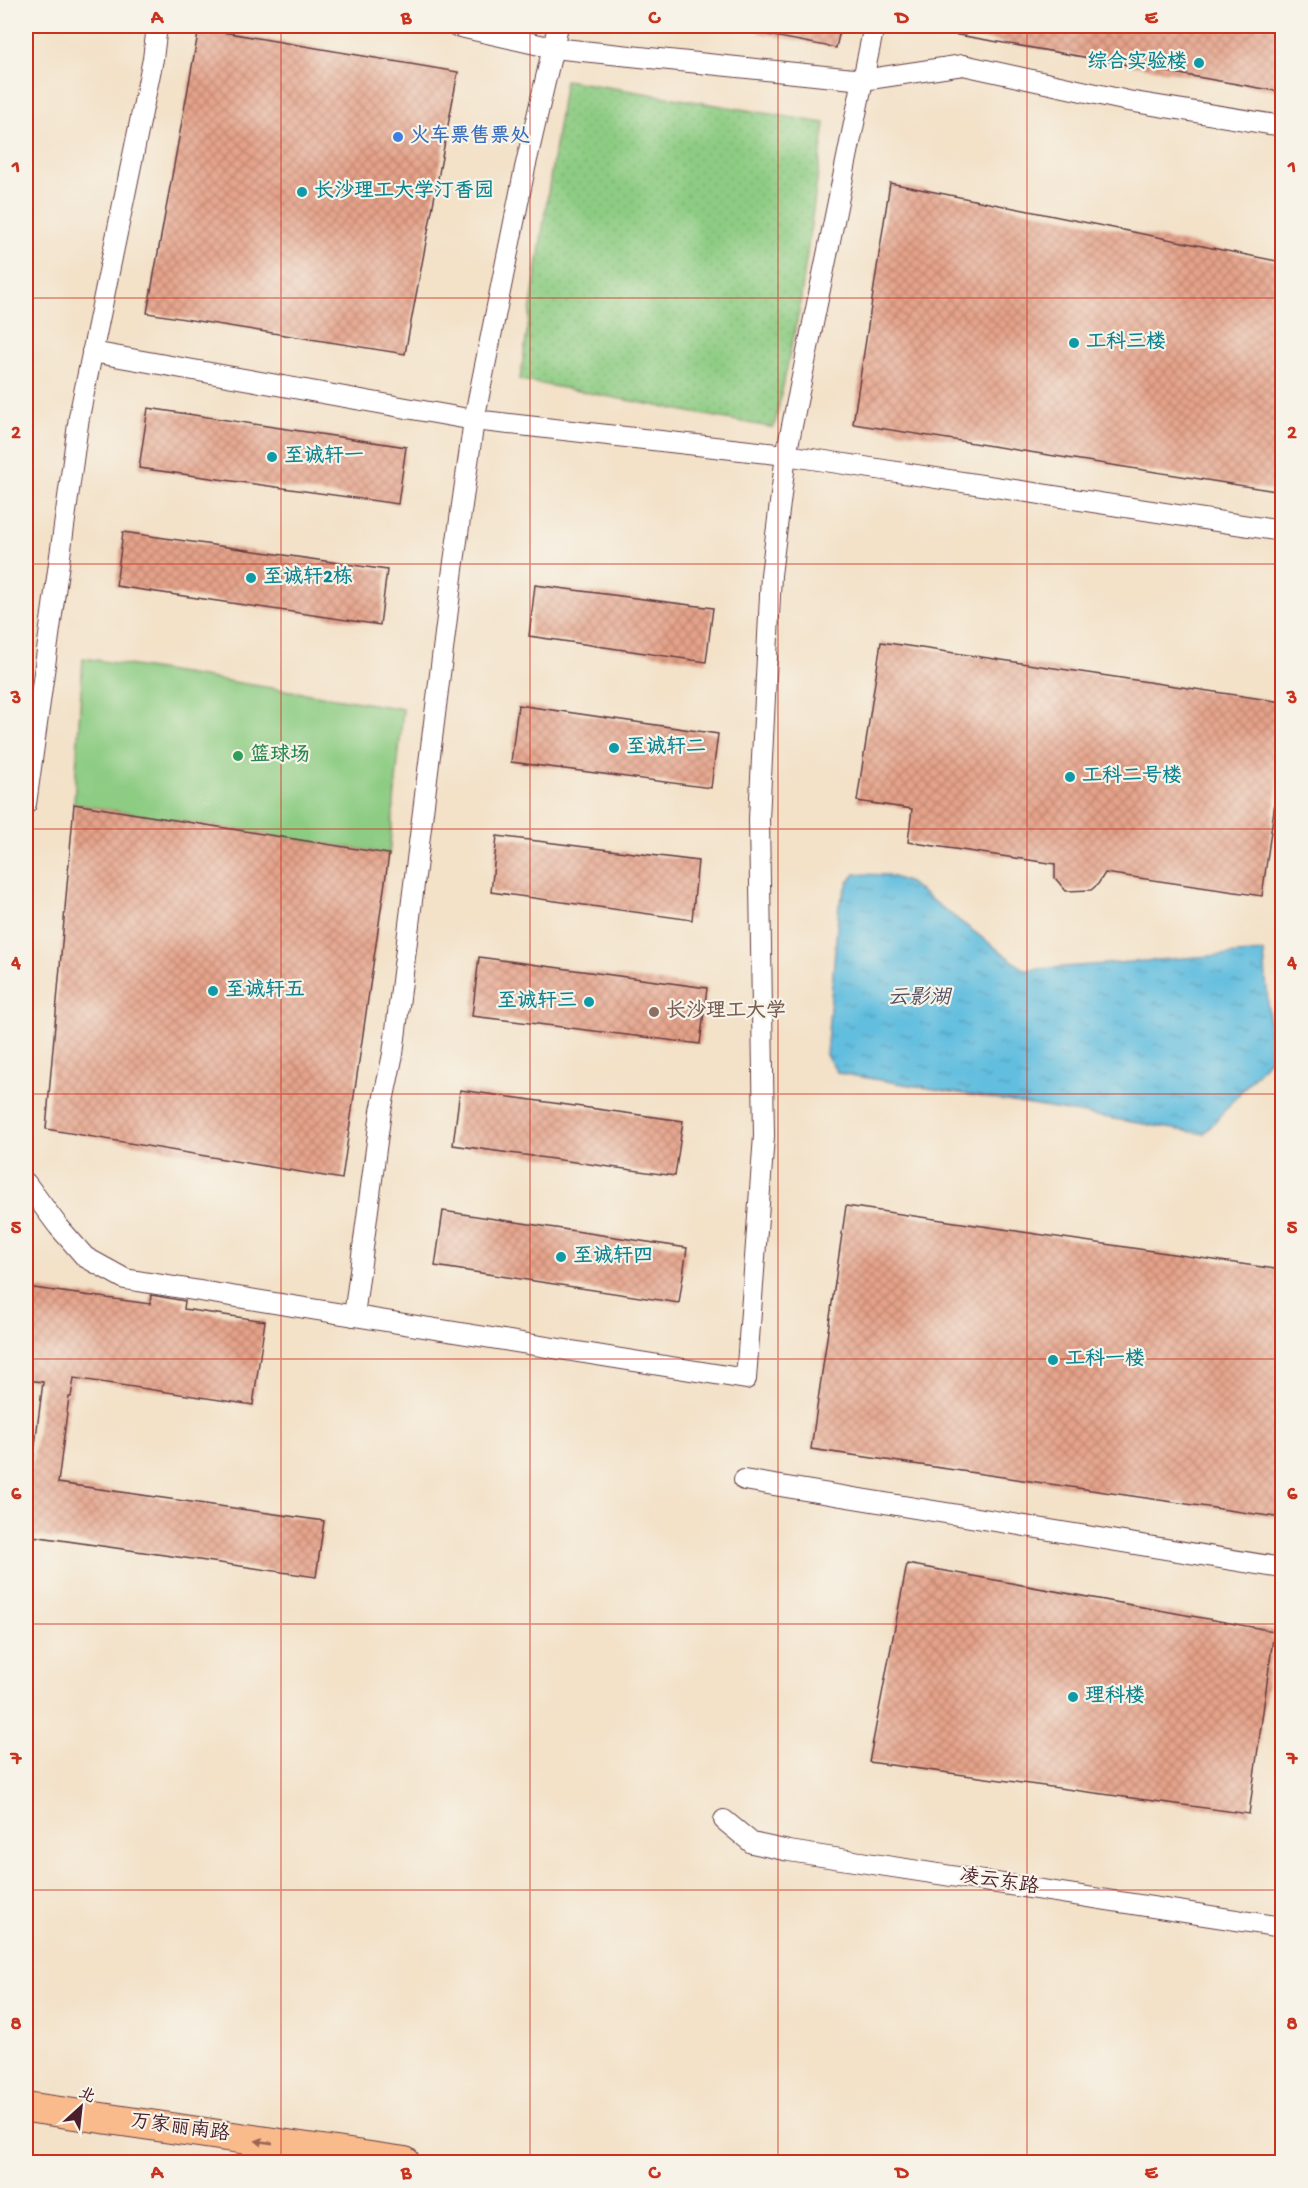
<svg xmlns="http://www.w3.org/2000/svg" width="1308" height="2188" viewBox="0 0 1308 2188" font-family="'Gochi Hand','LXGW WenKai TC',sans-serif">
  <defs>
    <pattern id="grass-dots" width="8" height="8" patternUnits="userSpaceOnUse" patternTransform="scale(1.5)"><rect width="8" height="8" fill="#8dcc83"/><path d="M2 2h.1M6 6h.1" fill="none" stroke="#7baf71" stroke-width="1.8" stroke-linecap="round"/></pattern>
    <pattern id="water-ripples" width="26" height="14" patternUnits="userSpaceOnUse" patternTransform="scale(1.5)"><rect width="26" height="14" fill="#62bedf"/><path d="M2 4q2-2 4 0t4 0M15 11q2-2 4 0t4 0" fill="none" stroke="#539ab5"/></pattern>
    <pattern id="building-cross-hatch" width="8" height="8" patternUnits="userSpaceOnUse" patternTransform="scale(1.5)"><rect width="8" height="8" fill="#e6a38a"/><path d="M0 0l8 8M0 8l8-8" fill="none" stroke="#bc8471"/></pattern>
  </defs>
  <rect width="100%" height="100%" fill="#f7f3e8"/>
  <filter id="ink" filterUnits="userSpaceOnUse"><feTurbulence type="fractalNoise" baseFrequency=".0167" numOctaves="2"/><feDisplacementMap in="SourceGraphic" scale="12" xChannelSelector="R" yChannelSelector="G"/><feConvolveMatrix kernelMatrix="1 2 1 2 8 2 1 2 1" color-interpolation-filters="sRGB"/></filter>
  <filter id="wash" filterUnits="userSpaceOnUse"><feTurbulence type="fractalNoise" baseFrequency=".008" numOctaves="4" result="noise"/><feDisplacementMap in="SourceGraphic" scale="24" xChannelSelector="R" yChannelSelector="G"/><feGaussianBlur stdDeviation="1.35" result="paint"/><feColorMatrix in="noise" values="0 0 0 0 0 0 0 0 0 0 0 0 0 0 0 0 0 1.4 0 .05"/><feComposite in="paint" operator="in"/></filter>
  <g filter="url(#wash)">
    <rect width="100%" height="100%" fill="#f3e1c8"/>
    <path fill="url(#grass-dots)" stroke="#6c7657" stroke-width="1.5" d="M565,80L825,123L799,311L774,428L520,380Z"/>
    <path fill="#8dcc83" stroke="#6c7657" stroke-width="1.5" d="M83,658L403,709L389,854L74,804Z"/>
    <path fill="url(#water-ripples)" stroke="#566e85" stroke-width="1.5" d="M855,874L888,875L909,883L1025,970L1264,952L1272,1056L1204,1134L838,1073L826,1055L839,905L849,881Z"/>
    <g id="blocks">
      <g fill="url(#building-cross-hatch)">
        <path d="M759,26H841L836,48L758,33Z"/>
        <path d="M953,26H1282V92L953,34Z"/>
        <path d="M199,28L458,72L405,354L147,313Z"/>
        <path d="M890,183L1282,262V492L853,424Z"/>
        <path d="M148,408L406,447L398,504L139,468Z"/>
        <path d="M123,532L387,570L380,625L116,586Z"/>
        <path d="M535,585L713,608L706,662L529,636Z"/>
        <path d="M881,642L1282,702V752L1262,896L1105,873L1098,884L1091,890L1066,891L1055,878V864L908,842L912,809L857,801Z"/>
        <path d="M518,705L718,734L711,788L511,762Z"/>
        <path d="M74,804L389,854L342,1179L46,1129Z"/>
        <path d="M497,836L698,861L692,920L491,892Z"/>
        <path d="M479,957L707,988L700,1044L472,1016Z"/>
        <path d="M460,1090L683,1121L675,1176L453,1145Z"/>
        <path d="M846,1206L1282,1270V1518L811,1449Z"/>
        <path d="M443,1211L687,1248L679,1303L435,1266Z"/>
        <path d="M26,1287L150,1304L151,1295L185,1301L184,1309L265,1321L253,1405L74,1378L71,1397H69L58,1483L324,1521L316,1577L26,1535V1468L32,1469L43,1382L26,1380Z"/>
        <path d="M907,1564L1274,1631L1249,1814L869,1762Z"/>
      </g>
    </g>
  </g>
  <g filter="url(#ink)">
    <use href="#blocks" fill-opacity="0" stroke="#633c43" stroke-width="1.5"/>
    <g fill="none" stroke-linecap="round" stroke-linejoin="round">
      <defs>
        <g id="street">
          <path d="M456,26L553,48L863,80L963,65L1128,101L1282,126"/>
          <path d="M92,352L474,420L786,455L1282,531"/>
          <path d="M26,804L79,417L153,59L157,26"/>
          <path d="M26,1183L58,1226L85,1257L125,1279L746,1379L764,1136L759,819L771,575L786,455L874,26"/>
          <path d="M354,1316L381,1111L393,1054L453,569L474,420L525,168L558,26"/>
          <path d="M744,1480L1282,1568"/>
          <path d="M724,1820L752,1843L789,1851L1282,1927"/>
        </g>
        <path id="primary" d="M26,2107L405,2162"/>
      </defs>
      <use href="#street" stroke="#633c43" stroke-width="22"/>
      <use href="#primary" stroke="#633c43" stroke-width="32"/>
      <use href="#street" stroke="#fff" stroke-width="20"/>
      <use href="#primary" stroke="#fabb8c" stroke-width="30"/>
    </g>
    <defs><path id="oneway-solid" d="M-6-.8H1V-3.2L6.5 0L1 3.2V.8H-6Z" transform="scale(1.5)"/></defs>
    <use fill="#996557" href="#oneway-solid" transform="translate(264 2142) rotate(-172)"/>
  </g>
  <path fill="none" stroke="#c8321e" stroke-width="1.5" stroke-opacity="0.55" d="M281,26V2162M530,26V2162M778,26V2162M1027,26V2162M26,298H1282M26,564H1282M26,829H1282M26,1094H1282M26,1359H1282M26,1624H1282M26,1890H1282"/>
  <g fill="#0f9aa8" stroke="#f7f3e8" stroke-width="2">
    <circle cx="1199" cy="63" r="6"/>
    <circle cx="302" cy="192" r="6"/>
    <circle cx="1074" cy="343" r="6"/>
    <circle cx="272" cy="457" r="6"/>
    <circle cx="251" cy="578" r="6"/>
    <circle cx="614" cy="748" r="6"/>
    <circle cx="1070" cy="777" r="6"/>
    <circle cx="213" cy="991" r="6"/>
    <circle cx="589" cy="1002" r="6"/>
    <circle cx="561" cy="1257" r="6"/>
    <circle cx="1053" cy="1360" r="6"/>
    <circle cx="1073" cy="1697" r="6"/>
  </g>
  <circle fill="#3f7fe0" stroke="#f7f3e8" stroke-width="2" cx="398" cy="137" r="6"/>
  <circle fill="#2e9e5b" stroke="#f7f3e8" stroke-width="2" cx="238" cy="756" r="6"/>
  <circle fill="#8d6e63" stroke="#f7f3e8" stroke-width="2" cx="654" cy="1012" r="6"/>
  <g text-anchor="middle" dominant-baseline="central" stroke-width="4.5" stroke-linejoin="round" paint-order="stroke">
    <g font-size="20" font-weight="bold" fill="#0d838f" stroke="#f7f3e8" text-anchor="start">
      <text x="1187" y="63" text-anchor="end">综合实验楼</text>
      <text x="314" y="192">长沙理工大学汀香园</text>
      <text x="1086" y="343">工科三楼</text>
      <text x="284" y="457">至诚轩一</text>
      <text x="263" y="578">至诚轩2栋</text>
      <text x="626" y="748">至诚轩二</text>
      <text x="1082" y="777">工科二号楼</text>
      <text x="225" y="991">至诚轩五</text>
      <text x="577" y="1002" text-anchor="end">至诚轩三</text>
      <text x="573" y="1257">至诚轩四</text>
      <text x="1065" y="1360">工科一楼</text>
      <text x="1085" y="1697">理科楼</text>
    </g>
    <g font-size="20" font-weight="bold" fill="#366cbe" stroke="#f7f3e8" text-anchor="start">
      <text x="410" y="137">火车票售票处</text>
    </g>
    <g font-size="20" font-weight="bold" fill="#27864d" stroke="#f7f3e8" text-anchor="start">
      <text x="250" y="756">篮球场</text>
    </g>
    <g font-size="20" font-weight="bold" fill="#785e54" stroke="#f7f3e8" text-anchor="start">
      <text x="666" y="1012">长沙理工大学</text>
    </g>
    <g font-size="20" fill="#4a1f2b" stroke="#f7f3e8">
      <text transform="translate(999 1883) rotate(9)">凌云东路</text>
      <text transform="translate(180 2129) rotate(8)">万家丽南路</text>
    </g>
    <g font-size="21" font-style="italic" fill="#514f61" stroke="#f7f3e8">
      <text x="919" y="999">云影湖</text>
    </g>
  </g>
  <rect width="1308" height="2188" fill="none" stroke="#f7f3e8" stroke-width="66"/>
  <g transform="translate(81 2107) rotate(27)" stroke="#f7f3e8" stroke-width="4.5" paint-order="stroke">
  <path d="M0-4.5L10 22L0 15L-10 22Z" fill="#4a1f2b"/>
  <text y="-9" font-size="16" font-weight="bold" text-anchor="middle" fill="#4a1f2b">北</text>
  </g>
  <rect x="33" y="33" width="1242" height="2122" fill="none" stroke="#c8321e" stroke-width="2"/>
  <g font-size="20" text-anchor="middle" font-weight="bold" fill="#c8321e">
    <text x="157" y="23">A</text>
    <text x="406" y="23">B</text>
    <text x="654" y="23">C</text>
    <text x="902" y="23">D</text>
    <text x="1151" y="23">E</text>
    <text x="16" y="172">1</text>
    <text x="1292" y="172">1</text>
    <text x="16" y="438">2</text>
    <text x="1292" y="438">2</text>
    <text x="16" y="703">3</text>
    <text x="1292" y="703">3</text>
    <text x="16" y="968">4</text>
    <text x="1292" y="968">4</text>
    <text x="16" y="1233">5</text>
    <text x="1292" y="1233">5</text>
    <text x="16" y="1499">6</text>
    <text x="1292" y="1499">6</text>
    <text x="16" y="1764">7</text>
    <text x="1292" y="1764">7</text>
    <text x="16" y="2029">8</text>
    <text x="1292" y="2029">8</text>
    <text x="157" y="2178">A</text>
    <text x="406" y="2178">B</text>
    <text x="654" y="2178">C</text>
    <text x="902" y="2178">D</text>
    <text x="1151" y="2178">E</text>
  </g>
</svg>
